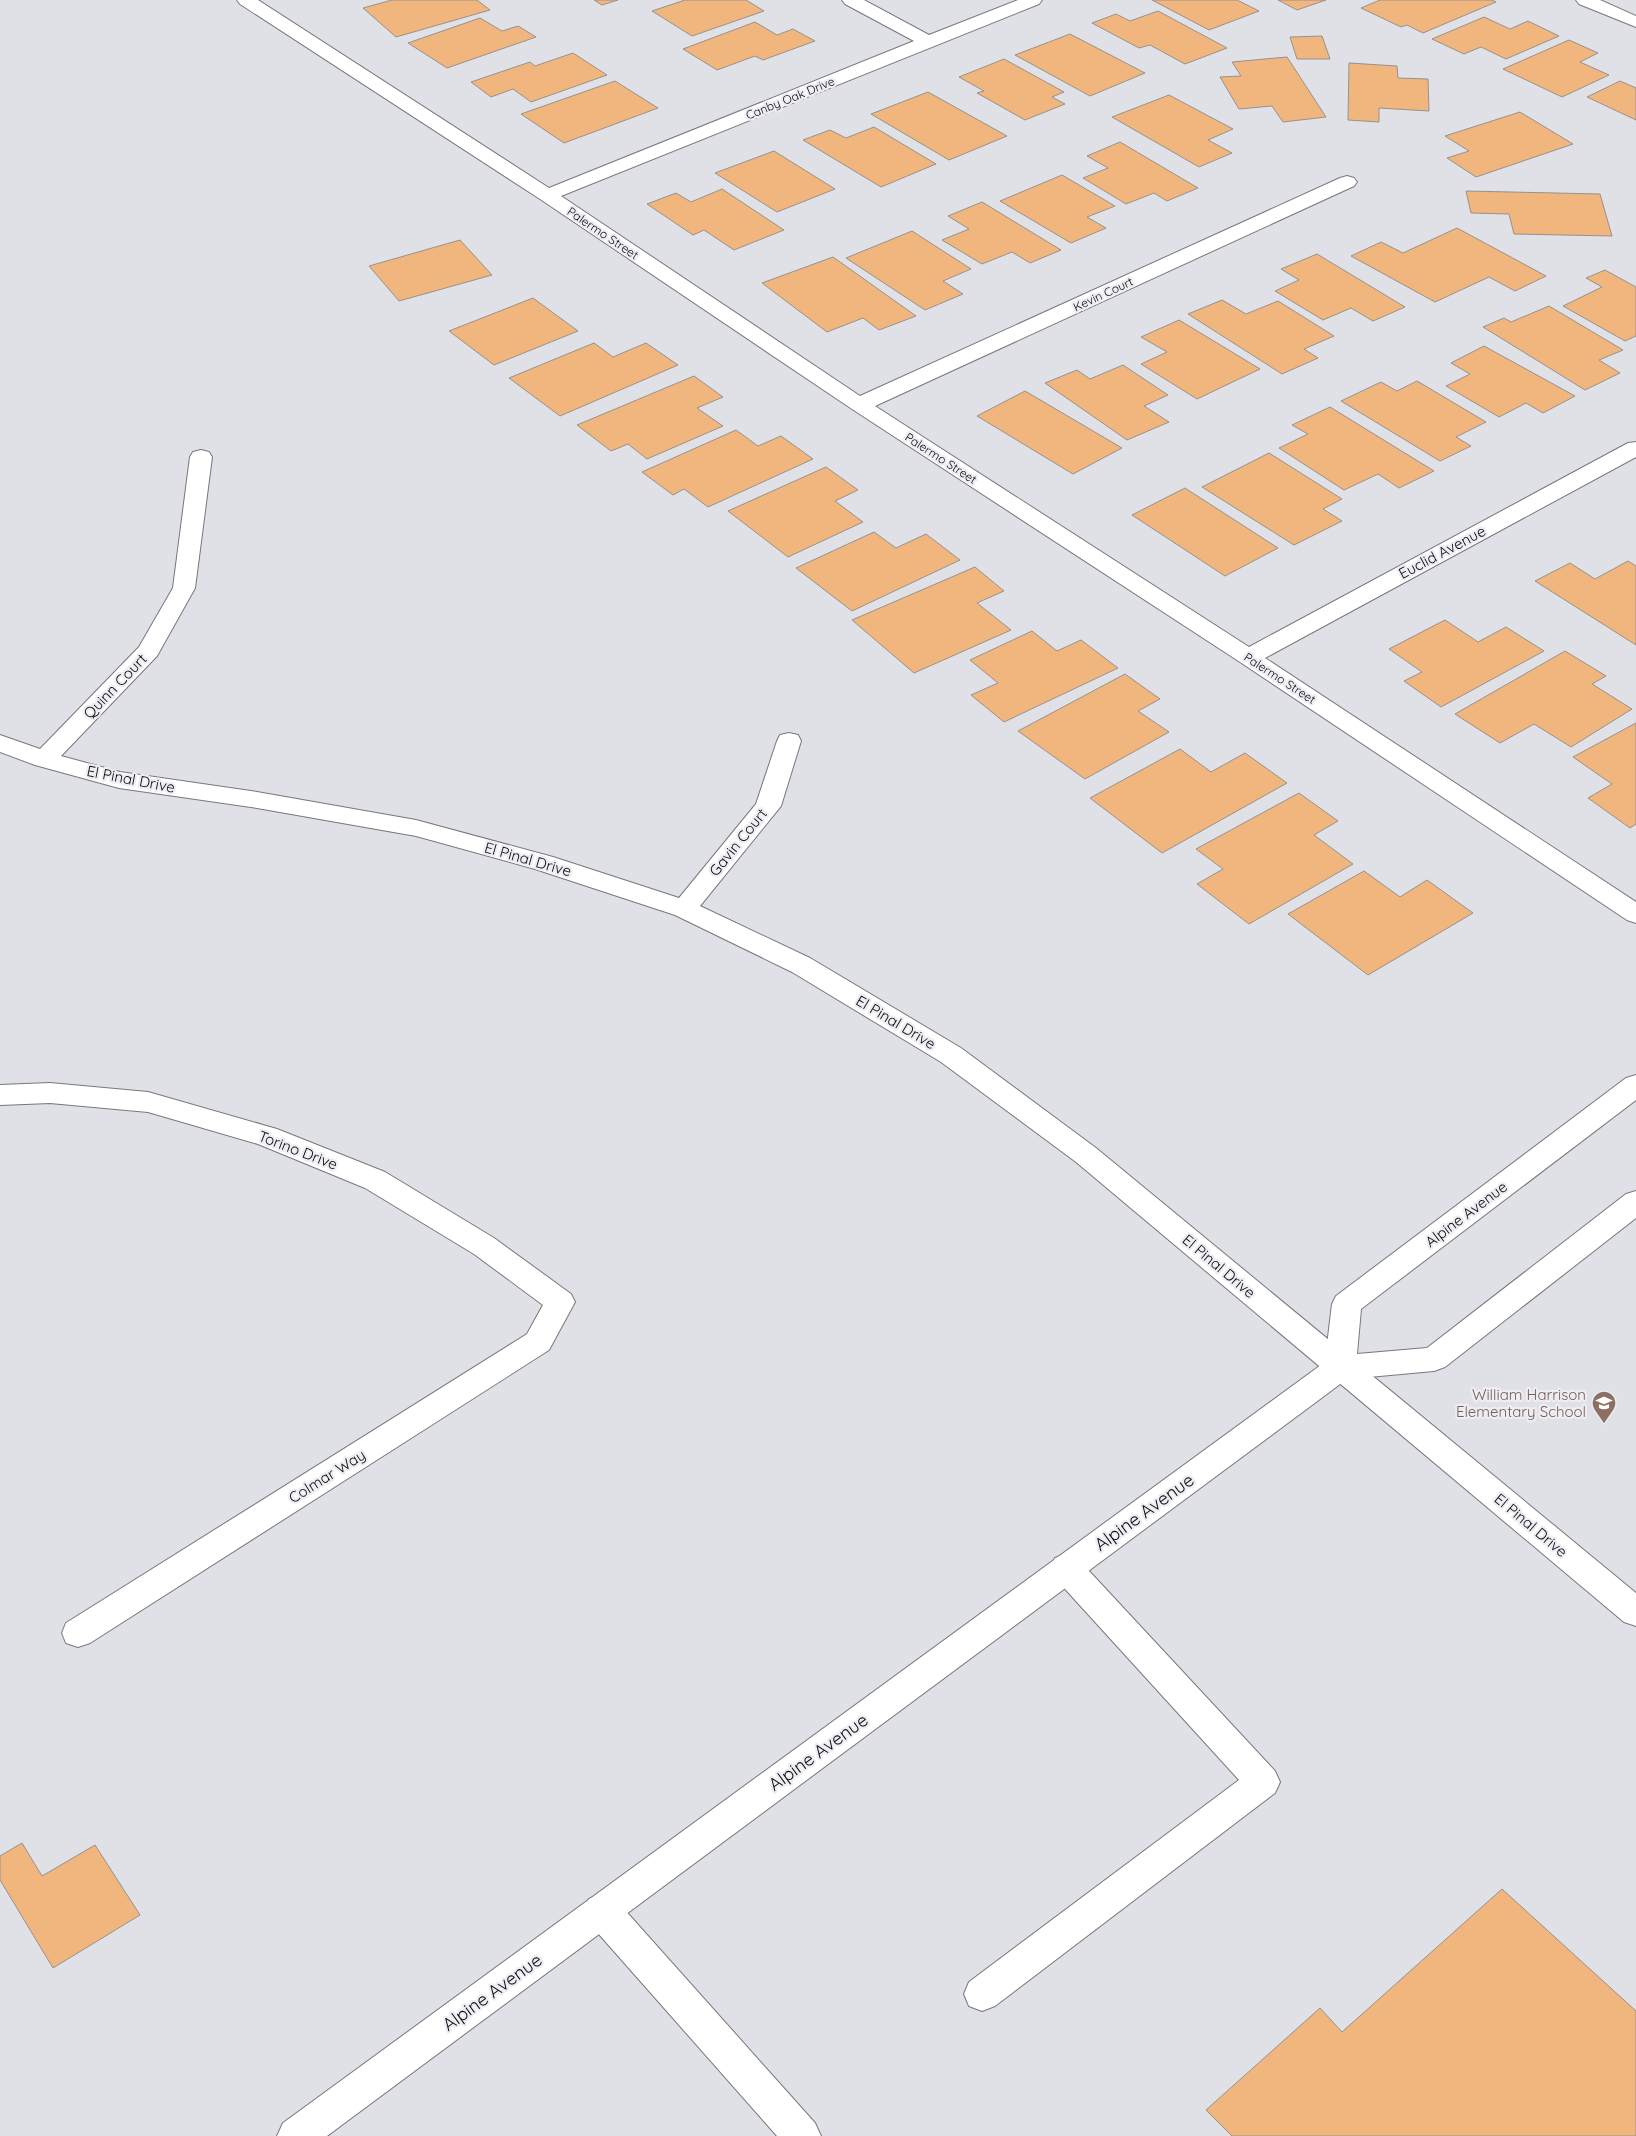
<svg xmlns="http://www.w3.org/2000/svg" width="1636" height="2136" viewBox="0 0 1636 2136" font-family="Quicksand,sans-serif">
  <rect width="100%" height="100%" fill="#e0e0e7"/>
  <g fill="#f0b67e" stroke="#97918d">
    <path d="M392,0H477L490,10L396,37L363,8Z"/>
    <path d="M594,0H618L602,5Z"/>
    <path d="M685,0H746L764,11L692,36L652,11Z"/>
    <path d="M1152,0H1237L1259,11L1209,30Z"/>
    <path d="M1278,0H1326L1297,10Z"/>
    <path d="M1380,0H1492L1496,2L1423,33L1407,25L1401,27L1361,8Z"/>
    <path d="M1158,11L1227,48L1185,64L1150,45L1139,48L1092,23L1116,14L1130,21Z"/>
    <path d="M1484,17L1510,29L1528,21L1559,36L1506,59L1481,47L1464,54L1432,39Z"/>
    <path d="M480,18L502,31L518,26L536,37L447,68L408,43Z"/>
    <path d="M755,22L777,35L793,29L815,41L763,60L755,56L717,70L683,49Z"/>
    <path d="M1070,34L1145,73L1090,96L1015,55Z"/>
    <path d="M1322,36L1330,59H1297L1290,37Z"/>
    <path d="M1569,40L1598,53L1580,62L1609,75L1562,97L1503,69Z"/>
    <path d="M573,53L607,75L531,102L513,89L491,97L471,82L530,62L535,66Z"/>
    <path d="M1287,57L1326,117L1283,122L1272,106L1239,109L1220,77L1241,76L1232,62Z"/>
    <path d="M1004,59L1064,92L1052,97L1065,104L1025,120L977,93L984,91L959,77Z"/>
    <path d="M1349,63L1397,66L1398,78L1428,79L1429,111L1379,108V122L1348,120Z"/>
    <path d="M615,81L658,108L564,143L521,114Z"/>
    <path d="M1620,81L1636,88V120L1587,97Z"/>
    <path d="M928,92L1007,136L949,160L871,114Z"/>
    <path d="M1169,95L1233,129L1208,140L1232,153L1199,167L1112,117Z"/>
    <path d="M1520,112L1573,144L1476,177L1447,158L1469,151L1445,136Z"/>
    <path d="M874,127L936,164L881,187L803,140L830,130L846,138Z"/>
    <path d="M1120,142L1198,188L1167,201L1154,193L1126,204L1083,178L1108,168L1087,156Z"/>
    <path d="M774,151L835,189L777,212L715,173Z"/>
    <path d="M1062,175L1115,206L1087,217L1106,228L1071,243L1000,201Z"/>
    <path d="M722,189L784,230L734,250L704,230L693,235L647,204L676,193L691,202Z"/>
    <path d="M1466,191L1600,194L1612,236L1514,234L1509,214L1471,213Z"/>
    <path d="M982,202L1061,250L1030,263L1012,252L982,264L942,240L969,229L948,216Z"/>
    <path d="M1457,228L1546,276L1515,291L1489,277L1435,302L1351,256L1381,242L1403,253Z"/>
    <path d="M912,231L971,269L943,281L963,294L925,310L846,258Z"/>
    <path d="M460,240L492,275L399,301L369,266Z"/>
    <path d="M1317,254L1405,307L1373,321L1351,308L1323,320L1275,291L1299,280L1281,269Z"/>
    <path d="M833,257L916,316L879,330L863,318L827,332L762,283Z"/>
    <path d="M1605,270L1636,287V336L1625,341L1563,306L1602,287L1586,278Z"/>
    <path d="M533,298L578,331L494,365L449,331Z"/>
    <path d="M1222,300L1246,314L1278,301L1334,336L1304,349L1318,358L1282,374L1188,314Z"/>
    <path d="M1549,306L1623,350L1599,360L1620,373L1585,390L1483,327L1504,318L1511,322Z"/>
    <path d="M1179,320L1260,369L1197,399L1141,364L1167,352L1141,337Z"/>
    <path d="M594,343L613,357L646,343L678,365L560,416L509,378Z"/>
    <path d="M1484,346L1575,396L1543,413L1526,403L1499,417L1446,386L1470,374L1451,363Z"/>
    <path d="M1123,365L1168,395L1144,406L1169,422L1127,440L1045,383L1077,370L1090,379Z"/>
    <path d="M694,376L723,397L697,408L723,426L647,459L628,444L611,451L577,425Z"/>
    <path d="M1417,381L1486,422L1456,437L1471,446L1440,461L1341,401L1381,382L1397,391Z"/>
    <path d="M1025,391L1122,448L1073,474L977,416Z"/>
    <path d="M1330,407L1434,471L1399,488L1378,474L1344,490L1279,448L1308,434L1292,425Z"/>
    <path d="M736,430L758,446L781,436L813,459L708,507L684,489L673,495L642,472Z"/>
    <path d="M1269,453L1342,499L1323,509L1342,521L1294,545L1202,487Z"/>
    <path d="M826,467L858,490L835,501L863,522L788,557L728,511Z"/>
    <path d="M1185,488L1278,548L1225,576L1132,515Z"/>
    <path d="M874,532L896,548L926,534L960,560L852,611L796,568Z"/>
    <path d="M1628,561L1636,566V645L1535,581L1570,563L1595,579Z"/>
    <path d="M975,567L1004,591L977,603L1011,630L914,673L852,620Z"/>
    <path d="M1445,620L1478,642L1506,627L1544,651L1441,707L1404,681L1422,672L1389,649Z"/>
    <path d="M1032,631L1057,651L1081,640L1118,668L1004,722L971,695L998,683L970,660Z"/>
    <path d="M1565,651L1606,676L1592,684L1632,709L1571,747L1534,724L1500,743L1455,714Z"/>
    <path d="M1125,674L1160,699L1138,711L1169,732L1085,779L1018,731Z"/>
    <path d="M1636,723V824L1630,828L1588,798L1612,784L1573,757Z"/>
    <path d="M1180,749L1211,772L1245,753L1287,783L1162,853L1090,798Z"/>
    <path d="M1299,793L1338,821L1314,835L1353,864L1249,924L1197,884L1223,869L1196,849Z"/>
    <path d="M1364,871L1400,897L1427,880L1473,913L1368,975L1288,914Z"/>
    <path d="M22,1843L42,1876L95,1845L140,1915L53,1968L0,1880V1856Z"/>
    <path d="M1502,1889L1636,2011V2136H1232L1206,2110L1320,2008L1342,2032Z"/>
  </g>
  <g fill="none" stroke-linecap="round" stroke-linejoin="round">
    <defs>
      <g id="service">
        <path d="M1066,1554L1077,1558L1275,1771L1280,1782L1275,1793L995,2006L982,2011L969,2006L964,1994L969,1982L1239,1780L1055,1578L1050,1568L1055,1558Z"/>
        <path d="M602,1894L615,1899L815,2123L821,2136H777L589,1923L584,1911L589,1899Z"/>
      </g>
      <g id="minor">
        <path d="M237,0H258L549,188L914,41L845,4L842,0H864L929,35L1018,0H1042L1039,4L561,196L860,396L1340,178L1347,176L1354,178L1357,182L1354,186L875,406L1249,647L1628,443L1636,442V457L1265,658L1636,902V923L1627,920L1240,662L852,409L540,199L240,4Z"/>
        <path d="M1576,0H1600L1636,16V27L1579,4Z"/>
        <path d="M201,450L209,452L212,457L195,588L157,656L61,756L120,772L257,792L416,820L553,857L679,898L756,804L777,741L780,735L789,733L798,735L801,741L781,806L700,906L810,958L961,1048L1096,1148L1636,1593V1626L1624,1622L1076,1162L941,1062L792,972L675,915L535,869L416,836L257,808L119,788L35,765L0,752V735L40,749L139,647L173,588L190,457L193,452Z"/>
        <path d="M50,1083L148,1092L277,1129L385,1172L494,1238L571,1294L575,1302L549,1350L90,1643L78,1647L66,1643L62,1633L66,1623L527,1334L543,1305L474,1254L365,1188L258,1144L148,1112L50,1103L0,1105V1085Z"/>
      </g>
      <path id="tertiary" d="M1636,1075V1100L1361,1309L1357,1354L1427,1348L1626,1194L1636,1191V1218L1445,1367L1434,1371L1347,1379L327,2136H277L283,2123L1325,1362L1332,1304L1336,1296L1626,1078Z"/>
    </defs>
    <use href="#service" stroke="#78777e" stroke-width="2"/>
    <use href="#minor" stroke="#78777e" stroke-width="2"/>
    <use href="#tertiary" stroke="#78777e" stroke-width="2"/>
    <use href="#service" fill="#fff" fill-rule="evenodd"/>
    <use href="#minor" fill="#fff" fill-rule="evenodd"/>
    <use href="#tertiary" fill="#fff" fill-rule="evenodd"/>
  </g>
  <defs>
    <symbol id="school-pin" viewBox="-11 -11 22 30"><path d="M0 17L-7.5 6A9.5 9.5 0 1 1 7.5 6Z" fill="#8d6e63" stroke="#eeedf4"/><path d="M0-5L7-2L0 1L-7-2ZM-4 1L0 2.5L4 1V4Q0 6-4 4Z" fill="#fff"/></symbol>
  </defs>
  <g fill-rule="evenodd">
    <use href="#school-pin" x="1590" y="1389" width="28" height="38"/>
  </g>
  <g text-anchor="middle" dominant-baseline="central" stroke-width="4.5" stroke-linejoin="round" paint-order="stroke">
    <g font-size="12" fill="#0c0b0e" stroke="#eeedf4">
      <text transform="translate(790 98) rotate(-22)">Canby Oak Drive</text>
      <text transform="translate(603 233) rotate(34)">Palermo Street</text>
      <text transform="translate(1103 294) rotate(-25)">Kevin Court</text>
      <text transform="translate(941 458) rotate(33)">Palermo Street</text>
      <text transform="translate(1280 678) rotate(33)">Palermo Street</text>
    </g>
    <g font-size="15" fill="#0c0b0e" stroke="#eeedf4">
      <text transform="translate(1442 552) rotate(-28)">Euclid Avenue</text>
      <text transform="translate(115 686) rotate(-46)">Quinn Court</text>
      <text transform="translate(131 779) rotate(11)">El Pinal Drive</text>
      <text transform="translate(738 842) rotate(-51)">Gavin Court</text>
      <text transform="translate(528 859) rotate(16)">El Pinal Drive</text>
      <text transform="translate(896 1022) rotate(31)">El Pinal Drive</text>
      <text transform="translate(298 1150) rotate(21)">Torino Drive</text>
      <text transform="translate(1466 1214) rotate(-37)">Alpine Avenue</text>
      <text transform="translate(1219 1266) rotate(40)">El Pinal Drive</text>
      <text transform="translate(327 1476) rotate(-32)">Colmar Way</text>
      <text transform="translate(1531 1525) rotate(40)">El Pinal Drive</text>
    </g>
    <g font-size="15" fill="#785e54" stroke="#eeedf4" text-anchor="end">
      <text x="1586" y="1394">William Harrison<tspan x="1586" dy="17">Elementary School</tspan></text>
    </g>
    <g font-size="18" fill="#0c0b0e" stroke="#eeedf4">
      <text transform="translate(1144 1512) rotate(-36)">Alpine Avenue</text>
      <text transform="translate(818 1752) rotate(-36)">Alpine Avenue</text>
      <text transform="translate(492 1992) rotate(-36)">Alpine Avenue</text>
    </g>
  </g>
</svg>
